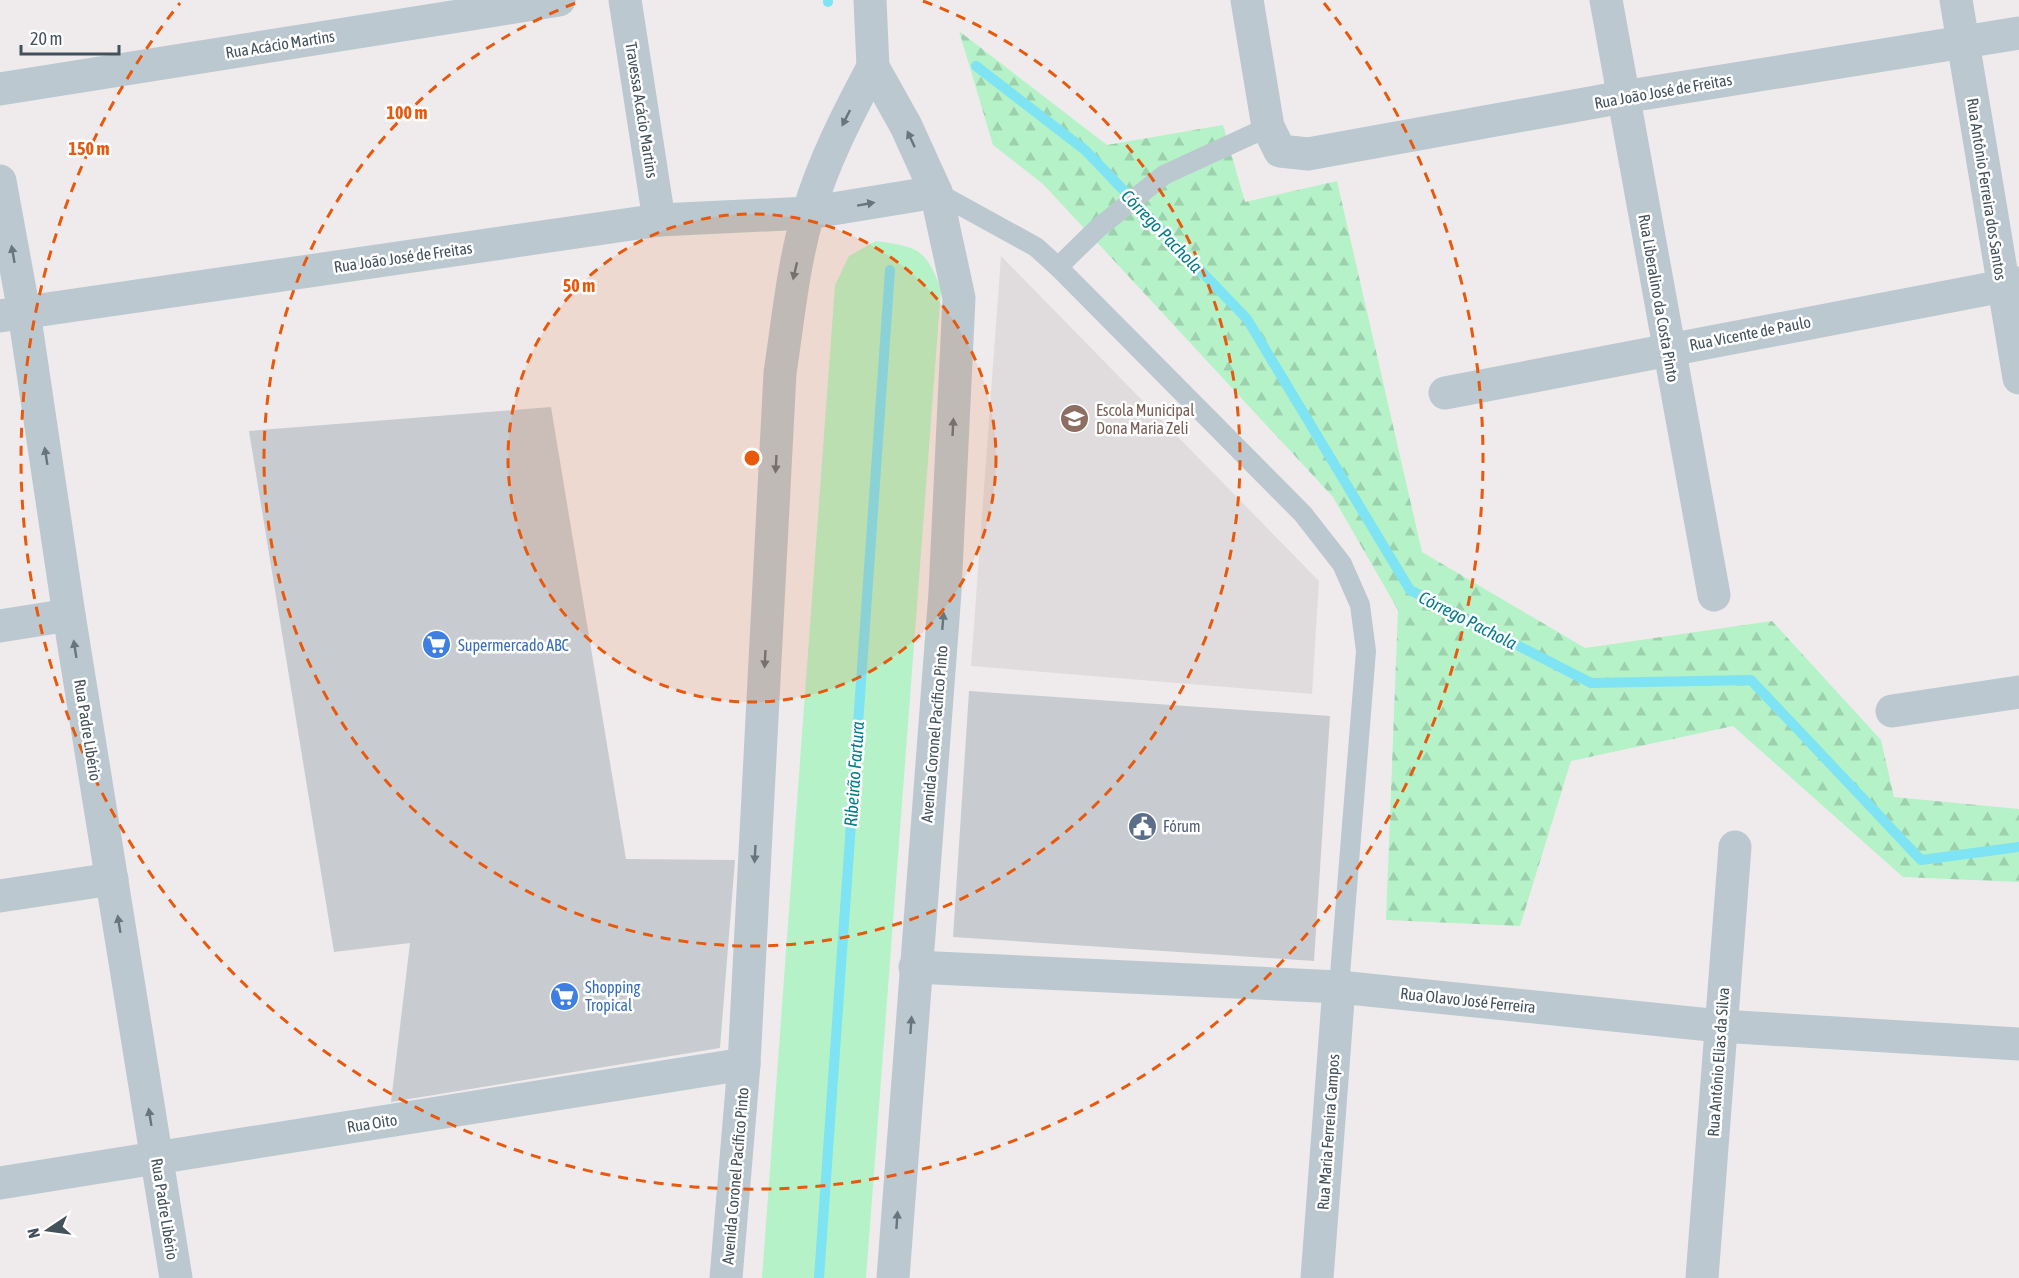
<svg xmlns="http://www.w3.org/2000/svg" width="2019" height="1278" viewBox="0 0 2019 1278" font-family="'Asap Condensed',sans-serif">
  <defs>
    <pattern id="forest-firs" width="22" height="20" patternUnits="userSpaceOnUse" patternTransform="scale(1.5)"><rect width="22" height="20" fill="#b5f2c8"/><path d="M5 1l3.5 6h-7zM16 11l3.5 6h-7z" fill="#9dd1ae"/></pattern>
  </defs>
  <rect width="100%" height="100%" fill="#efebec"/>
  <path fill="#e0dcde" d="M1001,256L1319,581L1312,694L971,666Z"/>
  <path fill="url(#forest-firs)" d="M959,31L1107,145L1223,125L1245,202L1337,181L1422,552L1585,648L1772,621L1881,740L1894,797L2019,809V882L1903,877L1733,726L1571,761L1520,926L1386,920L1398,610L1333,497L1043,184L993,145Z"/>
  <path fill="#b5f2c8" d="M876,241C918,247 925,248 941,289L866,1278H762L835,285L849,256Z"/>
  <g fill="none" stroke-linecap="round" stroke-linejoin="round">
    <g stroke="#7ee3f2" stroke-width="10">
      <path d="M828,0V2"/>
      <path d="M976,66L1085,150L1247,319L1410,590L1591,683L1751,680L1921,860L2019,847"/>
      <path d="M819,1278L890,270"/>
    </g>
  </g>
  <g fill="#c8ccd1">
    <path d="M551,407L626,859L735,860L720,1048L391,1102L410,943L334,952L249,431Z"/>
    <path d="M969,691L1330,716L1314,961L953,937Z"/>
  </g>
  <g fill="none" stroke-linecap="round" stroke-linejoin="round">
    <g stroke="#bbc8d0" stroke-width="20">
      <path d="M936,192L1036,247L1058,267L1097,229L1164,175L1268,127"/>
      <path d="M1058,267L1303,514L1342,564L1360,605L1366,651L1339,987"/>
    </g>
    <g stroke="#bbc8d0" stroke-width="33">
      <path d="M625,0L659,220"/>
      <path d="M1247,0L1268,127L1280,151L1308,154L1623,97L2019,33"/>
      <path d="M1606,0L1714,595"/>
      <path d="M1956,0L2019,378"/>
      <path d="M0,89L559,0"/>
      <path d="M0,181L24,312L69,615L176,1278"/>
      <path d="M0,316L659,220L808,213L936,192"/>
      <path d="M1445,393L2019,283"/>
      <path d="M0,626L69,615"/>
      <path d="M1892,711L2019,692"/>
      <path d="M0,896L112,879"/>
      <path d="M915,967L1339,987L1720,1026L2019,1044"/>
      <path d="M0,1183L744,1064"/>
      <path d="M1317,1278L1339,987"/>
      <path d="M1702,1278L1735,847"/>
    </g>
    <g stroke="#bbc8d0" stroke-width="33">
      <path d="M870,0L873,67L906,126L936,192L959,298L945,592L893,1278"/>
      <path d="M726,1278L744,1064L780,373C788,320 793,266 808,214C823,162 848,114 873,67"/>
    </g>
  </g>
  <defs><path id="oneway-solid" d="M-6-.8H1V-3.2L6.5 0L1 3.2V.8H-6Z" transform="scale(1.5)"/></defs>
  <g fill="#67757d">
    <use href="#oneway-solid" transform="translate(846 118) rotate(117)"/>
    <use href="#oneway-solid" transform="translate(911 139) rotate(-115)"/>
    <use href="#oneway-solid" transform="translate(866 204) rotate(-10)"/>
    <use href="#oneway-solid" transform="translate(13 254) rotate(-100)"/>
    <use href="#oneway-solid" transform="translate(795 271) rotate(103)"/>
    <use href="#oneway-solid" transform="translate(953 427) rotate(-87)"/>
    <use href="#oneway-solid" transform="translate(46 456) rotate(-99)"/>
    <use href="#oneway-solid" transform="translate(776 464) rotate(93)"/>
    <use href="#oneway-solid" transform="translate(943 621) rotate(-85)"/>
    <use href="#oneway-solid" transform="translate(75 649) rotate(-99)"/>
    <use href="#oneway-solid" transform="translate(765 659) rotate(93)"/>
    <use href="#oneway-solid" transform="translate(755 854) rotate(93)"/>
    <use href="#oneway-solid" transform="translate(119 924) rotate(-99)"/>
    <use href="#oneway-solid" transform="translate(911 1025) rotate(-86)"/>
    <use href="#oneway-solid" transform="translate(150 1117) rotate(-99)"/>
    <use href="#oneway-solid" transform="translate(897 1220) rotate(-86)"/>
  </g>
  <circle cx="752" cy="458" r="244" fill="#e8590c" fill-opacity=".12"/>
  <g fill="none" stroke="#e8590c" stroke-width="3" stroke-dasharray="10 8">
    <circle cx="752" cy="458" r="244"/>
    <path d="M923 1A488 488 0 1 1 581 1"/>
    <path d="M1324 3A731 731 0 1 1 180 3"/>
  </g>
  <defs>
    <symbol id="school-disc" viewBox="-11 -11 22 22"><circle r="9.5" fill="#8d6e63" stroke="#fff"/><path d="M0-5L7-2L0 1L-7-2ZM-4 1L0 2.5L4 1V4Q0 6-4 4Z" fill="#fff"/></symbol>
    <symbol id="supermarket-disc" viewBox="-11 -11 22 22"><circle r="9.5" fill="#3f7fe0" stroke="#fff"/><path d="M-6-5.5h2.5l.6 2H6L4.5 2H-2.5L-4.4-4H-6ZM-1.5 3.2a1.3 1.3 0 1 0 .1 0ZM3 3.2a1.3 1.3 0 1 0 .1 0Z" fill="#fff"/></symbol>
    <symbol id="civic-disc" viewBox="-11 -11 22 22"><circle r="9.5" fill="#5c6f8a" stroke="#fff"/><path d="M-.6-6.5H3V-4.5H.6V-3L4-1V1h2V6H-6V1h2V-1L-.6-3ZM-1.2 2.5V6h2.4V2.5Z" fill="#fff"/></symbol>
  </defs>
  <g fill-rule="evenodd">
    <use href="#school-disc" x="1058" y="402" width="33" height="33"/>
    <use href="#supermarket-disc" x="420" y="628" width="33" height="33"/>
    <use href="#civic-disc" x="1126" y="810" width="33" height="33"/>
    <use href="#supermarket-disc" x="548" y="980" width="33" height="33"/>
  </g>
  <g text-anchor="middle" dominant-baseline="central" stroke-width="5" stroke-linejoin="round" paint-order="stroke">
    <g font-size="16" fill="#43515a" stroke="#fff">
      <text transform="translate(280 44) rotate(-9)">Rua Acácio Martins</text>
      <text transform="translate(1663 91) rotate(-10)">Rua João José de Freitas</text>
      <text transform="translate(642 110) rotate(81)">Travessa Acácio Martins</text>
      <text transform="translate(1987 189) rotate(81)">Rua Antônio Ferreira dos Santos</text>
      <text transform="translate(403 257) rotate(-8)">Rua João José de Freitas</text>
      <text transform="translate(1659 298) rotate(80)">Rua Liberalino da Costa Pinto</text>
      <text transform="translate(1750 333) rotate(-11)">Rua Vicente de Paulo</text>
      <text transform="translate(88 730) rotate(81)">Rua Padre Libério</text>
      <text transform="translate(934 734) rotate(-85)">Avenida Coronel Pacífico Pinto</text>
      <text transform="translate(1468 1000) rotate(6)">Rua Olavo José Ferreira</text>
      <text transform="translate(1718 1062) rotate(-86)">Rua Antônio Elias da Silva</text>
      <text transform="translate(372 1123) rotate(-9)">Rua Oito</text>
      <text transform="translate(1328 1132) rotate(-86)">Rua Maria Ferreira Campos</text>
      <text transform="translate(735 1176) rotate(-85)">Avenida Coronel Pacífico Pinto</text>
      <text transform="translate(165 1209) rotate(81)">Rua Padre Libério</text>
    </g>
    <g font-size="16" fill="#785e54" stroke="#fff" text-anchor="start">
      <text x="1096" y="410">Escola Municipal<tspan x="1096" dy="18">Dona Maria Zeli</tspan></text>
    </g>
    <g font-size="16" fill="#366cbe" stroke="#fff" text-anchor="start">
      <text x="458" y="645">Supermercado ABC</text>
      <text x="585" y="987">Shopping<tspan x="585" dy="18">Tropical</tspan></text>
    </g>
    <g font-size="16" fill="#4e5e75" stroke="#fff" text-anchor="start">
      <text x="1163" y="826">Fórum</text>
    </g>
    <g font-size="18" font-style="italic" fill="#047c8f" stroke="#fff">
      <text transform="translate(1162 231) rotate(46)">Córrego Pachola</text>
      <text transform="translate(1468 620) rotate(27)">Córrego Pachola</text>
      <text transform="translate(854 774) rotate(-86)">Ribeirão Fartura</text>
    </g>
  </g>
  <circle cx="752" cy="458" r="9" fill="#e8590c" stroke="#fff" stroke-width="3"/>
  <g font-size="18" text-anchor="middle" font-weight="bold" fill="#e8590c" stroke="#fff" stroke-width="5" stroke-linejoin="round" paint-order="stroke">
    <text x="407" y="119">100 m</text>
    <text x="89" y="155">150 m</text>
    <text x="579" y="292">50 m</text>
  </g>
  <g transform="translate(48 1230) rotate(257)" stroke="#ffffff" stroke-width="4.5" paint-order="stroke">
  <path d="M0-4.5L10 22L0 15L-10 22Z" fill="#43515a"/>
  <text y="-9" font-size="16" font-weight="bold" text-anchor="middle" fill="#43515a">N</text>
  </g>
  <path d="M21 45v9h98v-9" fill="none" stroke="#43515a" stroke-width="3"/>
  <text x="30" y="45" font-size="18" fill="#43515a" stroke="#ffffff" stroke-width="4.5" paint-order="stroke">20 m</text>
</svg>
